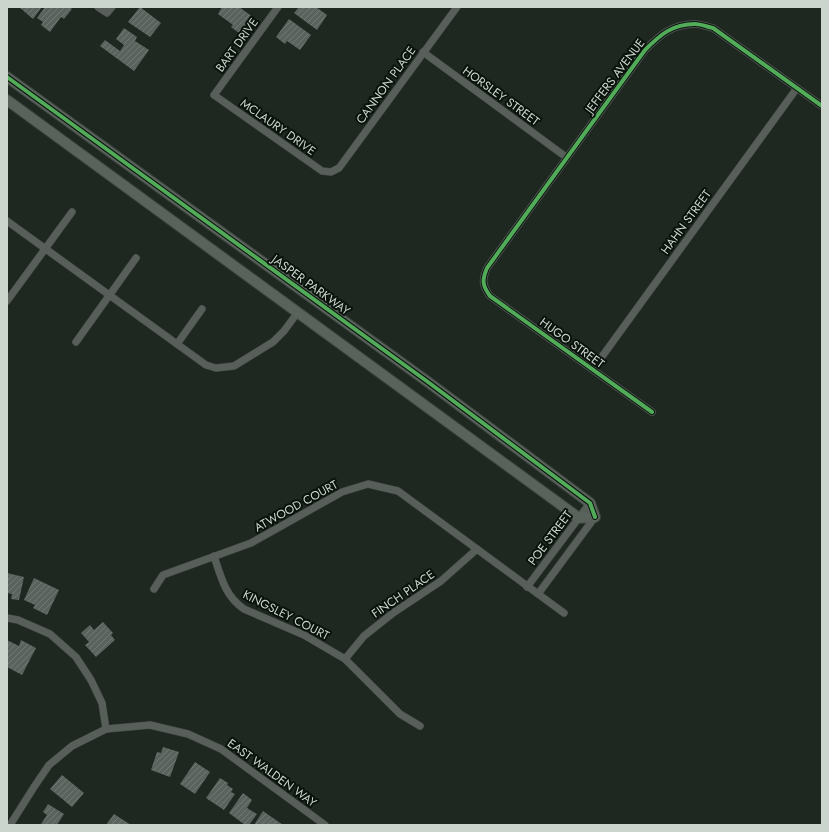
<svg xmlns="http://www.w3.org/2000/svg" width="829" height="832" viewBox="0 0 829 832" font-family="Jost,sans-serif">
  <defs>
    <pattern id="building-hatch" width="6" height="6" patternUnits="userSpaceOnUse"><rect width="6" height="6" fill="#5a635d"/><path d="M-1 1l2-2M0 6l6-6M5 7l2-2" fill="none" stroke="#707873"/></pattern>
  </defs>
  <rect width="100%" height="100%" fill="#1e2821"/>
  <g fill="url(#building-hatch)">
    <path d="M19,7H42L33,19Z"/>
    <path d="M45,7H69L72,9L64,19L61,17L50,32L41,25L43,22L37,18Z"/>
    <path d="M140,7L161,23L150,37L128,22Z"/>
    <path d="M222,7H239L253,17L249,24L247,22L239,33L231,27L233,25L218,14Z"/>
    <path d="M299,7H316L327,15L317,30L294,13Z"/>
    <path d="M289,19L311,35L300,50L287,41L285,44L276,37Z"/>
    <path d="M124,28L137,37L135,41L149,50L134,71L100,46L105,40L120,51L124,45L116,39Z"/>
    <path d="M7,573L24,577L19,600L11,599L12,594L7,593Z"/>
    <path d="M34,578L59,590L47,615L33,608L35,605L24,600Z"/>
    <path d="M103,622L113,633L111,635L115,640L96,657L85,645L89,642L81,633L90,625L94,630Z"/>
    <path d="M7,640L19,646L21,640L36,648L22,675L7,667Z"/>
    <path d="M163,747L179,752L170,777L151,770L157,752L161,753Z"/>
    <path d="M195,762L210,772L195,794L180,784Z"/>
    <path d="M62,775L84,793L72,807L50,789Z"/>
    <path d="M220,778L228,783L227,785L233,789L231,792L235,794L224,810L206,798Z"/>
    <path d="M243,793L252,800L247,808L257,814L249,825H245L229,813Z"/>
    <path d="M48,804L64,814L57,825L41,824L47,815L43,812Z"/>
    <path d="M263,811L283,825H254Z"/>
    <path d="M114,814L131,825H106Z"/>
  </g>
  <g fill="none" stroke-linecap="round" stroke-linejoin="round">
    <defs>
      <g id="street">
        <path d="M98,7L107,13L112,7"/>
        <path d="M278,7L214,95L322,171L331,172L339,168L457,7"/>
        <path d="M423,52L566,157"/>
        <path d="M7,221L206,365L216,368L234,366L273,342L284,331L298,312"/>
        <path d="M7,301L72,212"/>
        <path d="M76,342L136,258"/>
        <path d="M177,344L202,309"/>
        <path d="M593,369L797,88"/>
        <path d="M652,412L490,296C482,285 482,280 487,268L645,50C660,35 672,24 695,24C701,24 708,27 713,28L822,106"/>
        <path d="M214,556C221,577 225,596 244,609L304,635L345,659L400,714L420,726"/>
        <path d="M527,587L590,503"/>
        <path d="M154,589L163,575L251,543L342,492L368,484L398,491L564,613"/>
        <path d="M538,594L595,517"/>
        <path d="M7,618L18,620L50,634L76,657L91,680L102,703L106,729"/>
        <path d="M345,659L364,636L393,613L441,581L477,549"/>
        <path d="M10,825L34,787L49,765L72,746L106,729L150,725L188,734L221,749L325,825"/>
      </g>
      <path id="secondary" d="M7,77L428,382L590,503L595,517L579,518L7,100"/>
    </defs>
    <use href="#street" stroke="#3b433d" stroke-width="8"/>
    <use href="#secondary" stroke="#3b433d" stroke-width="12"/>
    <use href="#street" stroke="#585f5a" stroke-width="7"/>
    <use href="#secondary" stroke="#59625b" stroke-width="10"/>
    <defs>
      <g id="cycleway">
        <path d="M7,77L428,382L590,503L595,517"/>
        <path d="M652,412L490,296C482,285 482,280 487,268L645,50C660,35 672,24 695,24C701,24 708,27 713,28L822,106"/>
      </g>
    </defs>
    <use href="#cycleway" stroke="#0a120c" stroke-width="6"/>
    <use href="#cycleway" stroke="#51ab58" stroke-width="4"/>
  </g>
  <g text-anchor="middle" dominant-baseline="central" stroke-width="4" stroke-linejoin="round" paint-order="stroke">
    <g font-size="12" fill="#cbd5cd" stroke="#0a120c">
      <text transform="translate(237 45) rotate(-54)">BART DRIVE</text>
      <text transform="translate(615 76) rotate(-53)">JEFFERS AVENUE</text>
      <text transform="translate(386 85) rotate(-54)">CANNON PLACE</text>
      <text transform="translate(501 96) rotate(36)">HORSLEY STREET</text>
      <text transform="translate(278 127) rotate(35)">MCLAURY DRIVE</text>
      <text transform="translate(686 222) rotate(-54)">HAHN STREET</text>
      <text transform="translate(311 285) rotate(36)">JASPER PARKWAY</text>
      <text transform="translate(572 343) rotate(36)">HUGO STREET</text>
      <text transform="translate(296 506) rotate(-29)">ATWOOD COURT</text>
      <text transform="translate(550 538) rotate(-53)">POE STREET</text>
      <text transform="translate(403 594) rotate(-35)">FINCH PLACE</text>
      <text transform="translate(286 615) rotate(27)">KINGSLEY COURT</text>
      <text transform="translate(272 773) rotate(36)">EAST WALDEN WAY</text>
    </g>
  </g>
  <rect width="829" height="832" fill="none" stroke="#cbd5cd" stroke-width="16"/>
</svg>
